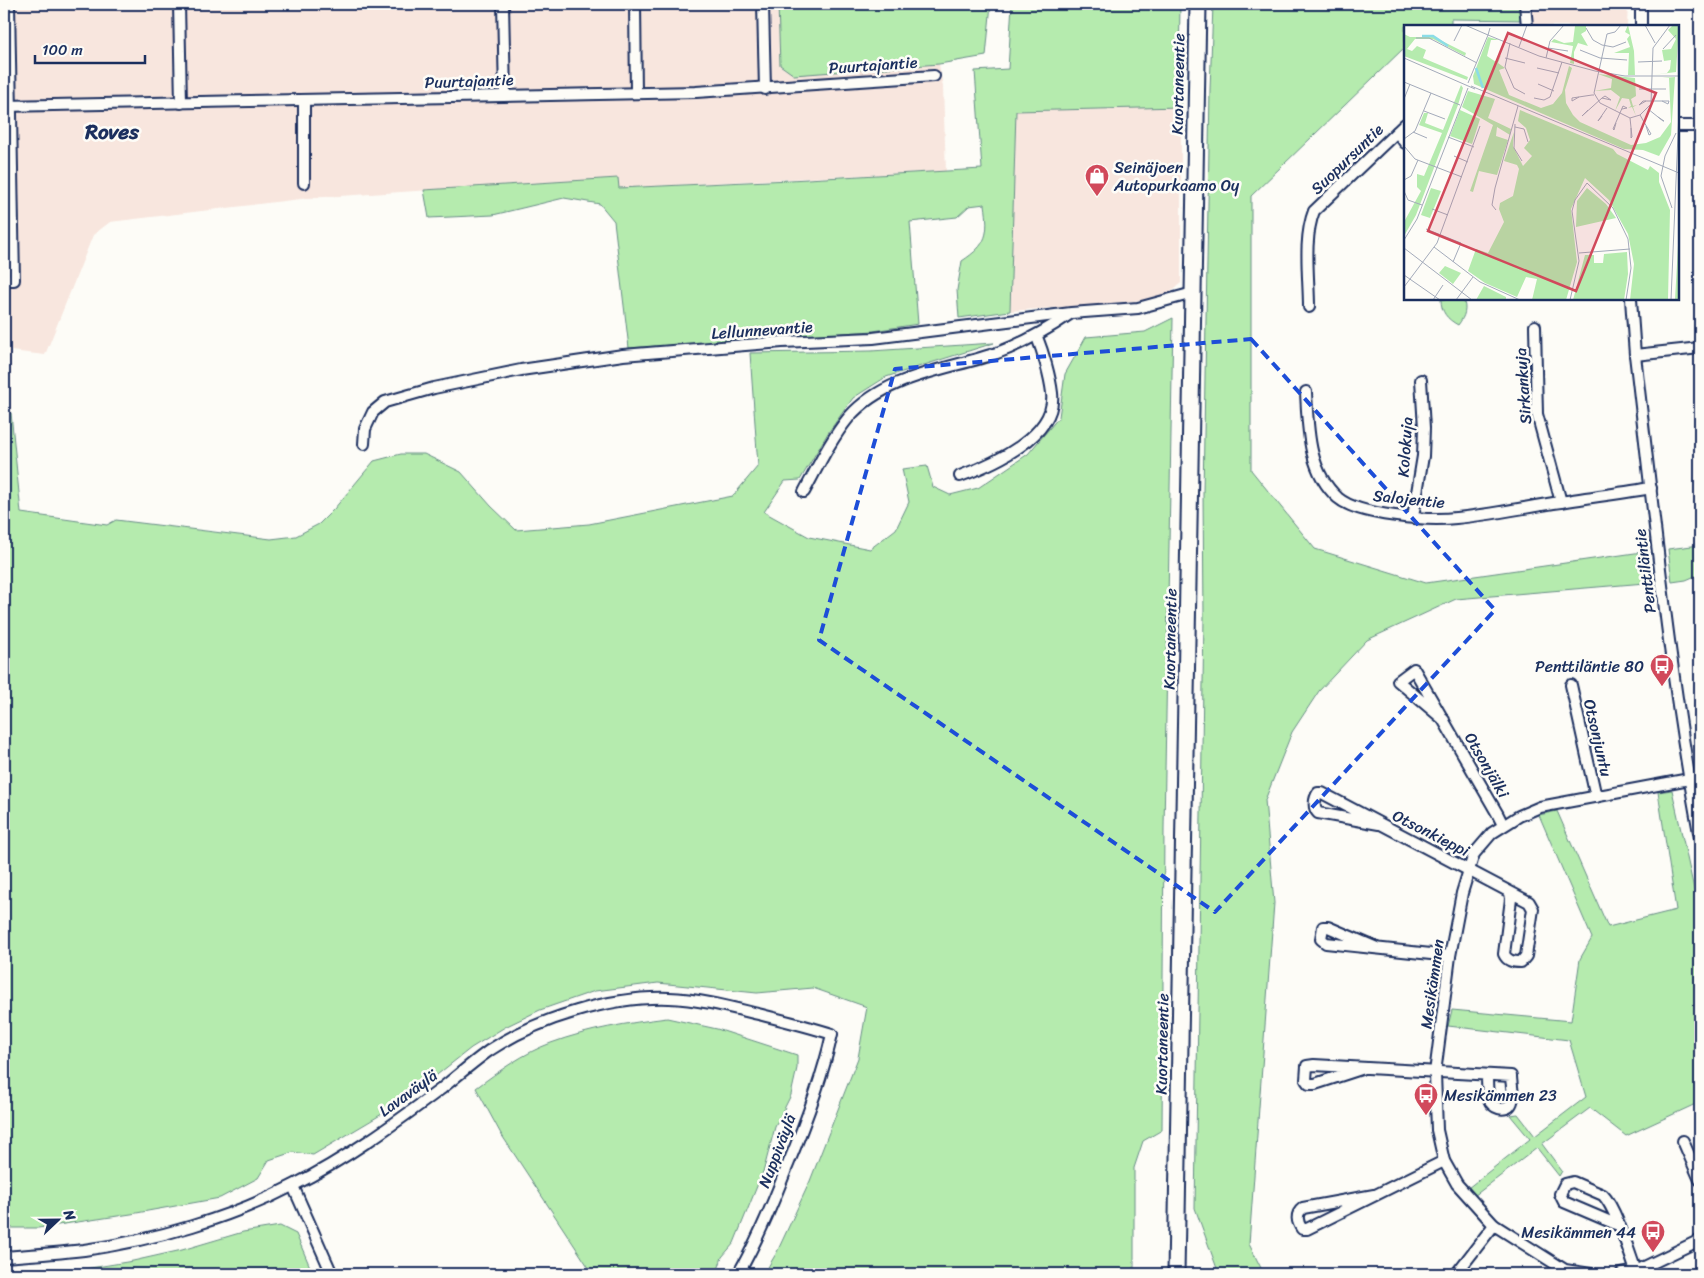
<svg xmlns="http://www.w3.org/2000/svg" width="1704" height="1278" viewBox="0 0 1704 1278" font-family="Sriracha,sans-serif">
  <rect width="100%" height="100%" fill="#fdfcf7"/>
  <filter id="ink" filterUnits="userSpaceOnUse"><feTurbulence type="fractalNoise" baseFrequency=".02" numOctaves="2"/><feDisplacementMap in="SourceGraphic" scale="10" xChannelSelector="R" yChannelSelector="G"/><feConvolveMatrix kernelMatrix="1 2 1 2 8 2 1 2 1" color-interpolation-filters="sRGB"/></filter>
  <g filter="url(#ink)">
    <g fill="#f8e6de">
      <path d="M4,4H778L780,65L794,75L939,64L943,87L946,171L618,188V178L309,198L110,222L93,235L45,355L11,351V413H4Z"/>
      <path d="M1456,4H1628L1627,26H1533L1531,6H1456Z"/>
      <path d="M1181,107V283L1169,293L1142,300L1094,305L1010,311L1016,111Z"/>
    </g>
    <g fill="#b5ebae" stroke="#688d86">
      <path d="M778,4H991L986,56L939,64L794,75L780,65Z"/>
      <path d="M1012,4H1180L1179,75L1181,107L1016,111L1010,311L959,318L957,290L962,261C988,244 989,234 985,204L969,206L957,217L910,222L918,324L873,331L629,348L614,221L600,204L564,198L493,215L429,218L424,190L618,178L619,188L790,180L982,169L975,71L1008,69Z"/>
      <path d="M1213,4H1456V6H1522L1524,20L1451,19V26H1405V47L1251,196V470L1315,549L1426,583L1642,552L1645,583L1456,599L1367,640L1319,691L1292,732L1265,800L1274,903L1249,1244L1264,1274H1219L1195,1208L1204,617L1203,493L1210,90Z"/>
      <path d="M1441,299H1463C1467,309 1465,316 1458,325C1447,319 1441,312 1441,299Z"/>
      <path d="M1173,318L1164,828L1162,1130L1143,1141L1134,1168V1274H764L777,1252L810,1181L858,1058L867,1007L813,988L757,993L658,983L595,991L540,1010L505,1027L471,1048L404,1101L313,1155L293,1152L269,1160L258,1178L220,1198L131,1214L38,1228H4V413H11L21,513L107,525L116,520L271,539L296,536L319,524L334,509L374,461L401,454H424L461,472L491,506L516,530L589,524L733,496L758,466L750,353L871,351L994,343L886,377L853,398L828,433L800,480L785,481L764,512L809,537L870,549L896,529L909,502L902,469L927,466L933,487L950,495L978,488L1028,454L1059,417L1065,374L1086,337L1145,332Z"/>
      <path d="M1700,545V574L1686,580L1672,582L1668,549Z"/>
      <path d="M1672,790L1700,916V1102L1626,1136L1590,1108L1542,1144L1562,1171L1559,1176L1537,1148L1474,1196L1468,1188L1530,1139L1510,1115L1518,1114L1535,1136L1586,1097L1569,1040L1448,1026L1452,1010L1571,1021L1580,959L1592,938L1539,815L1557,811L1608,927L1676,910L1658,792Z"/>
      <path d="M667,1018L717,1029L797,1055V1068L791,1095L775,1127L764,1169L734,1243L722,1257L718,1270L715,1274H593L501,1134L476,1088C499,1071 524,1053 551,1043C589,1029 628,1023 667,1018Z"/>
      <path d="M280,1226L296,1234L313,1274H54L133,1261L182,1250L243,1232Z"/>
    </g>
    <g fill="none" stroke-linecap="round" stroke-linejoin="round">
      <defs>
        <g id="minor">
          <path d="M179,4L181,103"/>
          <path d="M503,4L505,95"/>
          <path d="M635,4L636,93"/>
          <path d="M763,4L765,89"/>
          <path d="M1525,4L1527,26"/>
          <path d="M1641,26V4"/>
          <path d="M304,100V183"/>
          <path d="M4,106L696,92L934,76"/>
          <path d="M1678,126H1700"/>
          <path d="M1397,132L1405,143"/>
          <path d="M4,280H14L9,4"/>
          <path d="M1631,299L1635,355C1654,516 1670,678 1700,838"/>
          <path d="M1309,307C1309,277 1303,239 1314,211L1405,124"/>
          <path d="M1535,326L1537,414L1561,502"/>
          <path d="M1635,355L1700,348"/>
          <path d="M1306,392C1308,429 1308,471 1338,498C1359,516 1429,521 1456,518C1491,515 1526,507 1561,502C1591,497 1621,493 1651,488"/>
          <path d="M364,444L365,429L373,412L385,402L434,388L521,370L623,355L782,342L873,338L1071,313L1138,308L1193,293"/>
          <path d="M960,476C993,464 1057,436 1052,393C1050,376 1043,352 1037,337"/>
          <path d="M804,492C818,466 831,439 849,417C886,375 947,370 997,353C1024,343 1047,330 1070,314"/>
          <path d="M1413,517L1423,456L1424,428L1421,380"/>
          <path d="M1571,685L1596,797"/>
          <path d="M1444,720L1398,681L1414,669L1497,813L1503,825"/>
          <path d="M1379,824L1318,813C1313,808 1314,799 1318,793H1322L1510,892L1511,899L1504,954C1507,961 1513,962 1521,962L1526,956L1533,909L1529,902L1510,892"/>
          <path d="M1377,948L1328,927H1323L1321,939L1326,943L1450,956"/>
          <path d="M1361,1069L1315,1084H1309L1306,1080L1307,1066L1314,1065L1511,1076C1511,1084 1515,1098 1511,1104C1506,1113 1491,1108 1489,1099C1487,1092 1487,1083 1487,1075"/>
          <path d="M1683,1141L1700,1180"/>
          <path d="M293,1186L332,1274"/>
          <path d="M1374,1195L1303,1208C1295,1214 1297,1222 1302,1229H1307L1444,1161"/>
          <path d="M1618,1225L1564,1202L1560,1194L1565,1184L1573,1182L1603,1195C1616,1208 1630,1255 1637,1274"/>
          <path d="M4,1257C31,1255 58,1253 84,1250C155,1240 231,1218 294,1185C346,1159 394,1124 441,1089C457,1076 473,1062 490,1050C538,1018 612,996 669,998C699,999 729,1007 758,1014C782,1020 807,1026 832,1034C822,1080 805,1124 787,1167C773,1203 758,1240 738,1274"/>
          <path d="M1456,1274L1494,1225"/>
          <path d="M1591,1274L1565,1270L1494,1225L1457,1184L1444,1161L1437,1130L1435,1073L1450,956L1462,893L1469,870L1474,854L1492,833L1519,816L1540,807L1700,777"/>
          <path d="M1621,1274L1636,1271L1700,1240"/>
        </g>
        <path id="highway" d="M1176,1274L1198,4"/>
      </defs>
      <use href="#minor" stroke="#1b2f5e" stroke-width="14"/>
      <use href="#highway" stroke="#1b2f5e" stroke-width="19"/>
      <use href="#minor" stroke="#fdfcf7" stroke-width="10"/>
      <use href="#highway" stroke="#fdfcf7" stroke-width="15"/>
    </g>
  </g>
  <path fill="none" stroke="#1d4ed8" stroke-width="4" stroke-dasharray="10 6" stroke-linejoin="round" d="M1251,339L1495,610L1215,912L819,640L895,369Z"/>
  <defs>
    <symbol id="shop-pin" viewBox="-11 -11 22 30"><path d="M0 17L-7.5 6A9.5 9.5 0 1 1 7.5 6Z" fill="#d1495b" stroke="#fdfcf7"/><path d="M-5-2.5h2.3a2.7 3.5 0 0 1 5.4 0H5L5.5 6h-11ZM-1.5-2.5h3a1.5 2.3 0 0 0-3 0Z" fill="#fff"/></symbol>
    <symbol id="bus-pin" viewBox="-11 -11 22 30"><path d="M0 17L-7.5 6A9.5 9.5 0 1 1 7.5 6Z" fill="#d1495b" stroke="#fdfcf7"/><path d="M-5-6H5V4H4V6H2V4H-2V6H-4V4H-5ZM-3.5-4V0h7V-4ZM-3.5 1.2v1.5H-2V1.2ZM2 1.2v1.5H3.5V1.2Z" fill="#fff"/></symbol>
  </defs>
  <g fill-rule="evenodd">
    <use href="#shop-pin" x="1083" y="162" width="28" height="38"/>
    <use href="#bus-pin" x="1648" y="652" width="28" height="38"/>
    <use href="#bus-pin" x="1412" y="1081" width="28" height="38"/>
    <use href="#bus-pin" x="1639" y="1218" width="28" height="38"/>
  </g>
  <g text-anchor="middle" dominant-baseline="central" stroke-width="5" stroke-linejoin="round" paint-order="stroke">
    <g font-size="16" fill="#1b2f5e" stroke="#fdfcf7">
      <text transform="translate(873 65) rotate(-4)">Puurtajantie</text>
      <text transform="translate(469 81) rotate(-2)">Puurtajantie</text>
      <text transform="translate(1178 84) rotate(-89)">Kuortaneentie</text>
      <text transform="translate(1347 159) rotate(-44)">Suopursuntie</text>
      <text transform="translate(762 330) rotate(-4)">Lellunnevantie</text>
      <text transform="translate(1523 386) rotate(-94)">Sirkankuja</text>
      <text transform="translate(1405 447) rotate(-86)">Kolokuja</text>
      <text transform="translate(1409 499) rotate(6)">Salojentie</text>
      <text transform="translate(1645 571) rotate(-97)">Penttiläntie</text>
      <text transform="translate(1170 639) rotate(-89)">Kuortaneentie</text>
      <text transform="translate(1598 738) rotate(77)">Otsonjuntu</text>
      <text transform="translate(1487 765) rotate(60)">Otsonjälki</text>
      <text transform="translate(1431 833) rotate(27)">Otsonkieppi</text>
      <text transform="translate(1432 984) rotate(-82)">Mesikämmen</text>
      <text transform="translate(1162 1044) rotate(-89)">Kuortaneentie</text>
      <text transform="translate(408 1093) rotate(-36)">Lavaväylä</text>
      <text transform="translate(777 1151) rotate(-69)">Nuppiväylä</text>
    </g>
    <g font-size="16" fill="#1b2f5e" stroke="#fdfcf7" text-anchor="start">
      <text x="1114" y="167">Seinäjoen<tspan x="1114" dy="18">Autopurkaamo Oy</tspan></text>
      <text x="1644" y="666" text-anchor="end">Penttiläntie 80</text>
      <text x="1444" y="1095">Mesikämmen 23</text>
      <text x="1636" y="1232" text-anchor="end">Mesikämmen 44</text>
    </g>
    <g font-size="21" font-weight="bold" fill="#1b2f5e" stroke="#fdfcf7">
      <text x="112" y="132">Roves</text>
    </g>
  </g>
  <g transform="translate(1404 25)">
    <rect width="275" height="275" fill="#fdfcf7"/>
    <path d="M182,0V6L177,9L184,21L174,18L170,27V39L166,38L169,21L147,17L150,14L160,18L169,17L171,1ZM224,0L230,26L231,50H224L225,28H210L226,22L223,14L226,10L221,7ZM269,0H275L272,47L249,50L263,48L266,44L267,35L260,36L258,25L267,24L272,14L264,5ZM0,9L6,12H30L62,28L61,31L29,14H11L3,24L8,26L13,21L22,25L19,33L64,52L63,55L0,31ZM84,12L95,15H87L83,31L92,37L97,30L94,38L101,43L95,45L105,70L137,83L149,79L158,68L165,41L168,43L161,65L162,78L169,90L176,97L227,120L242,118L256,112L267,97L265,53H258L271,52L267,110L255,131L239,125L220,124L70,59L69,51ZM194,49L231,53L232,71L227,74L229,81L233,80L229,82L232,91L228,82L224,83L227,81L225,74L218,73L211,86L216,72L207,65L190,66L207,63L208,54ZM57,60L59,63L54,80L12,190L0,211V197L17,166L13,162V149L20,151L38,108L15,100L20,88H24L21,98L39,105ZM64,66L91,74L84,93L107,104L106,110L93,102L92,111L104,115L93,150L75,146L69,167L66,166L89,100L58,82ZM56,85L76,94L68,119L46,111ZM116,85L209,124L213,129L244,145L246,141L255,148V157L266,185L264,275H226L230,239L224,209L205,175L181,153L167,184L173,237L162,275H128L133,254L122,252L113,272L81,258L64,246L72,224L84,228L100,197L95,184L96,178L109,171L115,144L113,140L100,136L110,107L109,121L119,141L128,131L120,123L126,115L122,103L114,96ZM27,163L37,166L26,193L17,190ZM183,163L202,179L212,193L172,202L173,176ZM275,202V275H271ZM223,227L224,249L220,275H169L181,230H190V238H199L200,229ZM41,241L57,248L49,259L35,248ZM80,261L102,272V275H72Z" fill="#b5ebae"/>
    <path fill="none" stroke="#8cdde7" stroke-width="2.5" d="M18,11H29L44,21M72,43L79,63"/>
    <path fill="none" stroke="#a3aaba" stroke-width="1" d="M61,0L84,10L86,3M217,0L211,7L203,9L190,68L196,78L226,93L236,90L247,79L249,23L266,0M241,0L251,18M182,3L189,15L198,20L209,22L222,17M84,10L135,31L191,46L221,51H275M12,13H25L73,38M50,16L58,0M106,18L101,42L110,63L121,69M115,22L123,0M144,23L164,26M259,24L272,10M176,25L196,33L223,35M0,33L71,64M101,33L121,38M142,33L146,16L160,0M234,37L258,36M133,43L155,48M0,57L56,80M64,58L84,10M134,59L150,66M67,61L275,148M235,64H262M175,72L168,76V73L188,70H190M130,73L140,75L146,72L158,37M0,74L6,59M242,76L235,80L239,76H265L264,79L258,76M244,84L259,96H260L254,92M184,85L178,91L198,73L207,75L201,71L198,73M20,86L41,94M236,90L247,109L245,110L242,101M198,91L194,96L203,83M226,93L228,112L227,113V103M212,98L210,105L209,104L219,81L223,83L218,84M111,99L110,123L118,136M111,102L120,104L124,117M9,107L23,113M44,112L70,122M0,114L11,106L27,68M0,121L11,134L58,152M50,131L64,137M0,155L7,151L14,135M0,166L4,175L18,180M268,183L257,151L261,131L272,108M28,184L44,190M92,185L88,180L91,163L114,81M22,204L57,218L49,237M0,215L13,194L64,63M30,222L76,257L116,275M0,223L68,275M175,228L226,224M0,250L36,275M0,262L33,218L76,101M29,275L39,260M52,275L69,252M166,275L175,236L168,186L171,175L183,158L209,183L224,214L227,243L222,275M267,275L275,85"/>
    <path fill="#d1495b" fill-opacity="0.15" stroke="#d1495b" stroke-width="2.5" d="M104,8L252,68L172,266L24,206Z"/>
    <rect width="275" height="275" fill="none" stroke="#1b2f5e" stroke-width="2.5"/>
  </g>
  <rect width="1704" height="1278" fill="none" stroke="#fdfcf7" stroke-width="20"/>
  <rect x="10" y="10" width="1684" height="1258" fill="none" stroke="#1b2f5e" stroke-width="2" filter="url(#ink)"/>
  <g transform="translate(58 1220) rotate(68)" stroke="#fdfcf7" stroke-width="4" paint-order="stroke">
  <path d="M0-4L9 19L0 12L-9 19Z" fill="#1b2f5e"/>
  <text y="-8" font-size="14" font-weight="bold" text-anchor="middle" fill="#1b2f5e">N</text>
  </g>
  <path d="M35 55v8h110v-8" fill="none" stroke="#1b2f5e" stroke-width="2.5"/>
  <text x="42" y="55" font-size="15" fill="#1b2f5e" stroke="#fdfcf7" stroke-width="4" paint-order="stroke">100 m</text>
</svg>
